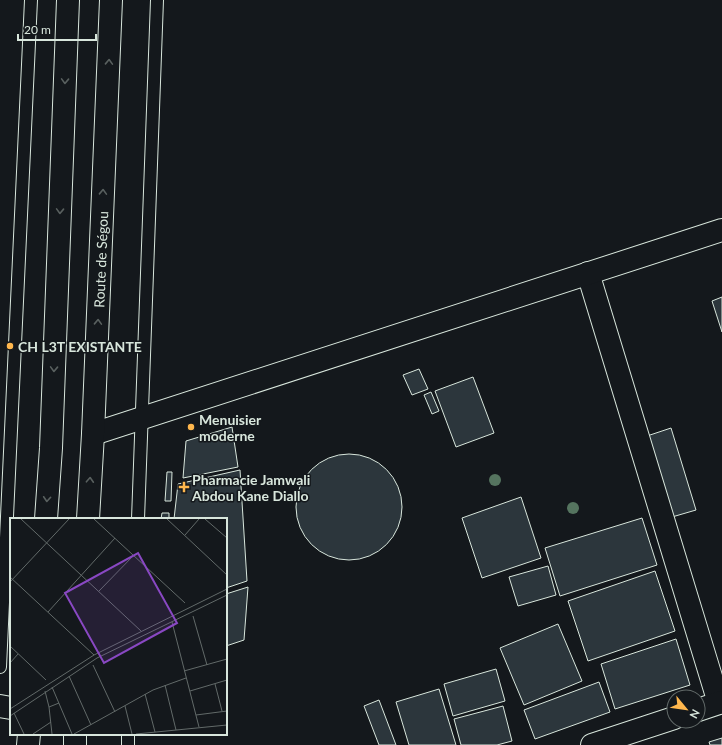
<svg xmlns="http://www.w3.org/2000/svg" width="722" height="745" viewBox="0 0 722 745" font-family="Lato,sans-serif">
  <rect width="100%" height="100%" fill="#14181c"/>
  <g fill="#2c363c" stroke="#d8e6dc">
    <path d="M722,297V332L712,301Z"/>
    <path d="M419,369L428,389L412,395L403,375Z"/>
    <path d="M473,377L494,433L456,447L435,391Z"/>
    <path d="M431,392L439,411L432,414L424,395Z"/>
    <path d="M232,427L238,467L183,478L186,441Z"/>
    <path d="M671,428L696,510L672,517L647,436Z"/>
    <circle cx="349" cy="507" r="53"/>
    <path d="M240,470L247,581L226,588V519H174L178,484Z"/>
    <path d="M167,472H172L171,501H165Z"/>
    <path d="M521,497L541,558L482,578L462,518Z"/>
    <path d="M162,513H169V519H161Z"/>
    <path d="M642,518L657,565L560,596L545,548Z"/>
    <path d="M548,566L556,595L518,606L509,577Z"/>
    <path d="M655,571L675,631L588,661L568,601Z"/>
    <path d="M248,587L244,640L226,646V594Z"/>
    <path d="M558,624L582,681L524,705L500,648Z"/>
    <path d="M676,639L690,685L615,709L601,664Z"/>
    <path d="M496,669L505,701L453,716L444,684Z"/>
    <path d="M599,682L610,712L535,739L524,710Z"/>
    <path d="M439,689L456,745H409L396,702Z"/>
    <path d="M379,700L396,745H379L364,706Z"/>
    <path d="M503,706L512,741L497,745H461L454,719Z"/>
    <path d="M722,738V745H710L709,742Z"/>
  </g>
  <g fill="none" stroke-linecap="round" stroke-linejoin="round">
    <defs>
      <g id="lane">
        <path d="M138,519L157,0"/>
        <path d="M0,667L31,0"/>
        <path d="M128,745V734"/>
      </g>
      <g id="street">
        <path d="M588,273L719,703"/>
        <path d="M93,434L722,230"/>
        <path d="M0,706L11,708"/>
        <path d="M698,710L722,702"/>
        <path d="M592,745L674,718"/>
      </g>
      <g id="highway">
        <path d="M46,519L51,448L68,0"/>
        <path id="s1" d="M88,519L93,434L111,0"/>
        <path d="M28,745L29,734"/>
        <path d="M75,745V734"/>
      </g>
    </defs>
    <use href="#lane" stroke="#d8e6dc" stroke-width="14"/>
    <use href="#street" stroke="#d8e6dc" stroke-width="24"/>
    <use href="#highway" stroke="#d8e6dc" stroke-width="24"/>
    <use href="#lane" stroke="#14181c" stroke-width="12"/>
    <use href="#street" stroke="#14181c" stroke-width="22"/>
    <use href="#highway" stroke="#14181c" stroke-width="22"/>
  </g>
  <g fill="#55745f">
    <circle cx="495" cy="480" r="6"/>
    <circle cx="573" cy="508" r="6"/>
  </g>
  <defs><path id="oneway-chevron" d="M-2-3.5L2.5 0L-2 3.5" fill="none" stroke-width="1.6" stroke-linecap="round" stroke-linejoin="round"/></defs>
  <g stroke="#59605f">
    <use href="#oneway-chevron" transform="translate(109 62) rotate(-88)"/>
    <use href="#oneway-chevron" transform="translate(65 81) rotate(92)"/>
    <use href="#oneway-chevron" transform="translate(103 192) rotate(-88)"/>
    <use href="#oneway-chevron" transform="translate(60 211) rotate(92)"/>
    <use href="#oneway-chevron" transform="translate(98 322) rotate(-88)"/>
    <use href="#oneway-chevron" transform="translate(54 369) rotate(92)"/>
    <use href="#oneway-chevron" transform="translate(90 480) rotate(-87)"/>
    <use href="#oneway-chevron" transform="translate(47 499) rotate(94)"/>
  </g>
  <g fill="#ffb74d" stroke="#14181c" stroke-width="1.5">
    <circle cx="10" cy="346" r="4"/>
    <circle cx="191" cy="427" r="4"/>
    <path d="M182 481h4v4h4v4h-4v4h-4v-4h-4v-4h4z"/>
  </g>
  <g text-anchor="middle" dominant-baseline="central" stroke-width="3" stroke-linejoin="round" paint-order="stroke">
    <g font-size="14" fill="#d8e6dc" stroke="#14181c">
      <text stroke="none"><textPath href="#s1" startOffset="260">Route de Ségou</textPath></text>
    </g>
    <g font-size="14" font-weight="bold" fill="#d8e6dc" stroke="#14181c" text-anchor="start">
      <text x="18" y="346">CH L3T EXISTANTE</text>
      <text x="199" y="419">Menuisier<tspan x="199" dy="16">moderne</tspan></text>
      <text x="192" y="479">Pharmacie Jamwali<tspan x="192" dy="16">Abdou Kane Diallo</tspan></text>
    </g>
  </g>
  <g transform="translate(10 518)">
    <rect width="217" height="217" fill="#14181c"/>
    <path fill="none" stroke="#626a69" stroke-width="1" d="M11,1L131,113M84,1L175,85M157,1L217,57M195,1L217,20M175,17L189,1M0,59L84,137M0,64L59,1M89,73L124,37M38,94L105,20M183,98L197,147M162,104L189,209M0,128L36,162M0,145L8,136M83,147L105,194M174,153L217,141M59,158L81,207M205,166L212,193M155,167L166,212M42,169L62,216M35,173L39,189M180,173L217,162M135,176L145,214M115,188L122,216M0,191L84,137L217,71M4,195L14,216M186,197L217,193M0,198L87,140L217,77M23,216L41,204M42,216L39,189L49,185M64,216L143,172L176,160M126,216L217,207"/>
    <path fill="#8948c3" fill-opacity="0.15" stroke="#8948c3" stroke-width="2" d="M128,35L167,105L94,145L55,75Z"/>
    <rect width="217" height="217" fill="none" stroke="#d8e6dc" stroke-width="2"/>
  </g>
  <g transform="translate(686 709) rotate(119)"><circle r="19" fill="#14181c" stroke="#626a69"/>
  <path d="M0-3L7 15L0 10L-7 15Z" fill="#ffb74d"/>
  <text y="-6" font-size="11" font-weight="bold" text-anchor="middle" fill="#d8e6dc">N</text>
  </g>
  <path d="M18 34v6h78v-6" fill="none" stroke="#d8e6dc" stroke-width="2"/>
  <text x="24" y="34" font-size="12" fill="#d8e6dc" stroke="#14181c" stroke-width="3" paint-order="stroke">20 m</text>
</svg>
